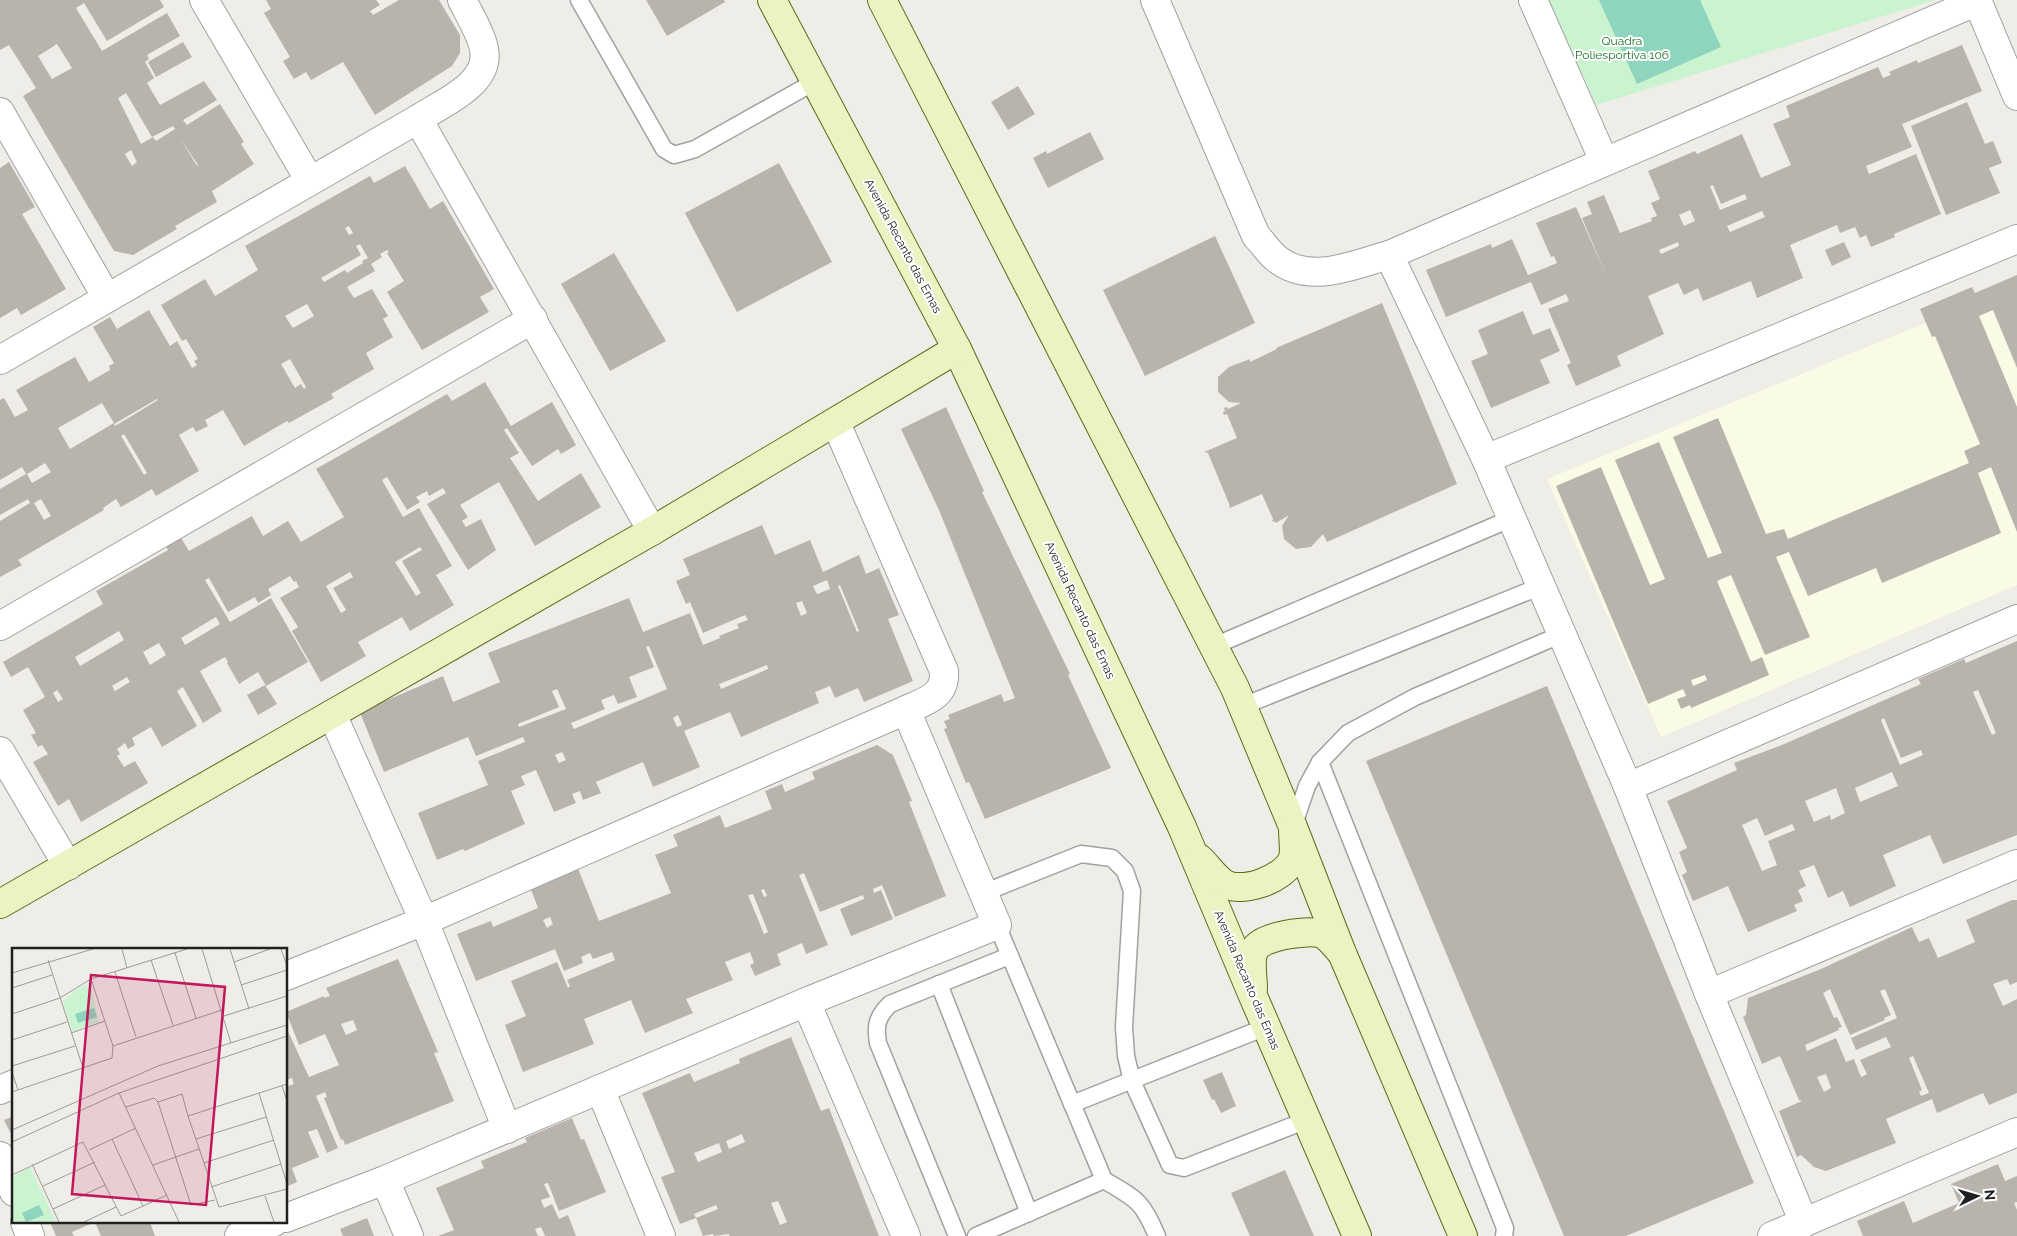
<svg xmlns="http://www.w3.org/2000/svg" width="2017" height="1236" viewBox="0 0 2017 1236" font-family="Raleway,sans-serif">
  <rect width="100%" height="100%" fill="#efede7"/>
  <path fill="#fafbe4" d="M2017,285V585L1661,737L1547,479Z"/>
  <path fill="#caf3d0" d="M1549,0H1935L1596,105Z"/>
  <path fill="#8fd4be" d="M1599,0H1700L1721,47L1637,84Z"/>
  <g fill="#b8b3ad" fill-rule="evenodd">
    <path d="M0,0H160L164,7L107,41L84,3L76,8L102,51L167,13L180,36L147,55L149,59L145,62L154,78L147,83L160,105L204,81L217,100L183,120L187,125L220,104L244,142L241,144L254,164L212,191L217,202L175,226L177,229L133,255L114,251L23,96L36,88L9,45L0,50ZM57,44L72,68L52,79L38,56ZM126,93L152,137L173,126L175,129L156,141L153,137L141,144L118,98ZM180,138L198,165L197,166ZM131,150L137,162L132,166L125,154Z"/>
    <path d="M266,0H376L380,5L370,11L373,15L399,0H439L460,35V53L452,66L375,115L343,62L311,80L306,72L294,79L283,61L290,57L264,13L271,9Z"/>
    <path d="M646,0H724L725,2L667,36Z"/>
    <path d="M183,42L192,57L156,77L148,62Z"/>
    <path d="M1962,45L1982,91L1902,124L1912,147L1866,166L1869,174L1916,154L1941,214L1894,234L1895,237L1871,247L1866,235L1860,238L1855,227L1840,233L1837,225L1790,245L1803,278L1757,298L1751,281L1703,301L1698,288L1684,295L1678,283L1648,296L1664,334L1617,356L1621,366L1576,386L1567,365L1571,363L1548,309L1569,301L1566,294L1541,305L1531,282L1446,317L1426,270L1491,244L1492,248L1512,239L1528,275L1557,263L1554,256L1551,257L1536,223L1576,207L1607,277L1582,218L1592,214L1587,202L1604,195L1620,233L1652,221L1651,218L1657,216L1651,203L1660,199L1648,171L1695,151L1697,154L1742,134L1761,178L1791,165L1773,124L1790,117L1786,106L1878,67L1883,78L1891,75L1889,72L1917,60L1918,63ZM1713,185L1721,204L1745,194L1747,199L1720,210L1710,186ZM1690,210L1695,221L1684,226L1679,215ZM1762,211L1765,217L1730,232L1727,226ZM1678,242L1679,246L1661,254L1659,250Z"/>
    <path d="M1018,86L1035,114L1008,130L991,102Z"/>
    <path d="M1967,102L1985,144L1993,141L2002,163L1989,168L2000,193L1946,215L1911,126Z"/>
    <path d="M1090,132L1104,159L1048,188L1033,158L1046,151L1047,154Z"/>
    <path d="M9,162L35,207L22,214L66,289L21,315L17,308L0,318V168Z"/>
    <path d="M779,163L832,262L737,312L685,213Z"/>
    <path d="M405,166L430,209L443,201L494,289L480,297L489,312L422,350L387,292L404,281L387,253L389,252L387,250L380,254L382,257L371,264L375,271L347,287L354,298L372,289L388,316L383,319L393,337L366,353L374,369L331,394L334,398L289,423L287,421L244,446L223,410L205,420L208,426L196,432L193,427L179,435L199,471L156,496L152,489L121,507L116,499L103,508L104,510L18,560L22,565L0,577V521L30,503L28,499L0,515V489L26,474L22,467L0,480V400L4,398L15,417L28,410L16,390L75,357L89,382L110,370L109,366L114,363L93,327L110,317L117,329L149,310L170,346L177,341L192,368L197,365L194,361L198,359L186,339L182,341L161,305L205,279L215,296L258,270L245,246L370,176L374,183ZM349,226L353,233L349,235L345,228ZM360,244L368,258L362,261L363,263L347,273L345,270L324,282L321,278L361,255L356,246ZM307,304L314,316L293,328L285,316ZM290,359L306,387L304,389L301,384L295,388L281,364ZM157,399L158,400L115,426L114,424ZM102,403L114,423L70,449L58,428ZM124,434L147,473L144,475L121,436ZM45,463L51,472L32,483L27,474ZM41,499L51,516L44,520L34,503Z"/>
    <path d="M1215,236L1255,323L1145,376L1103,290Z"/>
    <path d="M1844,242L1851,257L1832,266L1825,250Z"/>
    <path d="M614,253L666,341L610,371L561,284Z"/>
    <path d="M2017,275V368L1993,310L1979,316L2017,407V532L1991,467L1978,473L2001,533L1882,583L1876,568L1808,596L1789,552L1776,557L1810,637L1765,655L1731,575L1717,581L1751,662L1762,657L1769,675L1691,708L1690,705L1681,709L1677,699L1686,696L1683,689L1648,704L1556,486L1601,467L1650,585L1665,579L1615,460L1659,442L1708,558L1722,553L1673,437L1718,418L1766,534L1784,529L1788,539L1969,463L1964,451L1980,444L1935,336L1932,337L1920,309L1972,287L1975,293ZM1705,675L1707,680L1693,686L1691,680Z"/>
    <path d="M1382,303L1457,484L1327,542L1323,534L1311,547L1296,549L1284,539L1282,526L1289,515L1276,523L1274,521L1272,522L1273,519L1262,494L1230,508L1229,506H1230L1208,453L1204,452L1237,438L1227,414L1224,415L1223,412L1225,411L1224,408L1227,407L1228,409L1241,403L1229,402L1218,392V377L1229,367L1250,359V362L1277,349L1276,348Z"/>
    <path d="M1523,311L1533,335L1550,328L1560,351L1540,360L1550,383L1491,408L1471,361L1488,354L1478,330Z"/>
    <path d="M485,382L511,426L552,402L576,445L561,454L558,449L532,466L507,428L504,430L519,453L510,458L538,501L581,473L601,507L535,546L499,482L460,505L468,517L462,521L466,527L481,519L496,550L468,570L427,504L446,493L443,488L429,496L427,491L416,497L420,502L407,510L387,477L382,480L403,517L419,508L452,566L436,575L454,605L410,631L402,617L358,642L366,656L321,682L292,631L298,627L280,598L299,587L296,581L294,582L290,576L268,589L271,595L258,603L255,597L228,612L209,578L205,580L230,622L271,598L308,662L266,686L258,672L239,684L227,663L228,662L225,657L200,671L222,711L203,723L183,687L177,691L197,726L162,747L151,727L132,738L135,745L128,749L125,743L117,749L120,754L117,756L124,767L135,761L148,783L81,822L69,799L58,806L33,762L48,754L42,745L38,747L31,735L36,733L23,710L45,697L28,667L11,677L3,662L103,604L96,591L168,550L166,546L181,538L189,551L252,516L263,536L288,521L301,542L344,517L316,469L447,394L452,401ZM420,547L422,550L402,561L421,593L416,596L395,562ZM350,572L353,577L333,588L346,610L341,613L326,586ZM216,617L220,624L185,645L181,638ZM119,631L124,640L80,666L75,657ZM159,643L166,655L150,665L143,652ZM127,677L130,682L115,691L112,686ZM57,690L63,699L58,702L53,693Z"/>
    <path d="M946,407L984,491L982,492L1070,674L1068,675L1111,768L985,819L969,782L966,783L944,729L947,728L944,721L950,719L948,715L1001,694L1004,702L1015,698L939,510L901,429Z"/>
    <path d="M762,525L775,555L810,540L823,572L859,555L866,574L879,568L899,615L888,619L913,681L864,702L858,688L835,698L830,686L815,692L819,703L741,737L730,712L684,731L700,767L653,787L643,762L596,782L601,793L583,800L580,791L572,794L576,803L554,812L536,770L521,776L525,785L511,791L525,824L465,851L463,849L437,860L418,813L488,785L478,761L525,742L523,737L476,756L468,737L384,772L361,715L362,711L443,676L453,702L500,682L488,653L629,598L643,632L690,613L703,645L720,638L719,636L739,628L737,624L748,620L745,615L703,633L690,602L686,604L676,581L690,575L683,559ZM827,580L830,589L817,594L813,586ZM840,585L859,631L857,632L838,586ZM802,601L807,613L801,616L796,603ZM649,646L667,689L574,729L571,723L605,709L601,700L614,695L618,704L637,697L629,677L654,667L646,647ZM767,665L768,669L721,689L719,684ZM557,689L566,709L519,727L518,724L559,707L552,691ZM678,715L682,725L677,727L673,718ZM562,752L566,760L559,763L555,755Z"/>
    <path d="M2017,641V835L1943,864L1930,835L1883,855L1896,886L1850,907L1843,891L1828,898L1814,865L1799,871L1806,886L1798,890L1803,901L1794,905L1797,911L1748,932L1728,886L1693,901L1682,875L1687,872L1679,852L1687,848L1667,801L1737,770L1734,763L1782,745L1921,684L1918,679L1964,659L1966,663ZM1978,690L1996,733L1992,735L1973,692ZM1884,718L1901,758L1921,750L1923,755L1900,765L1881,720ZM1892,772L1898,786L1860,802L1855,788ZM1836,788L1845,813L1831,820L1830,815L1814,822L1805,801ZM1757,818L1765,836L1792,824L1795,830L1768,841L1777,865L1762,871L1742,825Z"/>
    <path d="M265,685L277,704L258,715L247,695Z"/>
    <path d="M1547,686L1754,1183L1626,1236H1564L1366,761Z"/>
    <path d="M877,745L893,755L912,801L909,802L946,896L895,917L882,885L873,889L874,893L881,890L893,919L851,936L840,909L864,899L863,895L820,912L804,873L799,875L828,945L806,954L802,943L777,954L781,965L755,976L750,965L754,963L750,952L725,962L733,980L686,999L693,1013L645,1033L631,1000L584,1019L594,1044L523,1072L505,1025L526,1016L511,981L557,962L568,988L570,986L567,980L615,960L612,952L593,959L590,953L581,957L583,963L564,971L555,949L476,981L457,934L491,921L493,927L538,908L530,887L577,866L599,921L671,893L655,855L678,846L673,835L720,815L725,828L772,809L765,791L782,784L785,792L815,779L812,772ZM764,889L767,896L764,897L761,890ZM753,894L768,932L764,934L748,895ZM550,917L553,924L547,928L543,920Z"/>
    <path d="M2012,900H2017V982L2010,985L2007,979L1993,984L2003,1006L2017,999V1093L1989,1105L1983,1093L1937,1113L1932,1099L1886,1119L1896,1143L1826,1171L1814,1167L1801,1155L1797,1157L1779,1111L1802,1101L1799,1100L1780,1056L1762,1064L1743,1017L1746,1015L1748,998L1821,969L1912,927L1919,942L1929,938L1938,958L1975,942L1966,920ZM1830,989L1850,1035L1885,1020L1884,1018L1891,1015L1880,991L1885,989L1897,1018L1851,1038L1856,1050L1886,1037L1891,1047L1860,1060L1867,1074L1861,1077L1854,1059L1846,1062L1836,1038L1807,1051L1805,1045L1839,1030L1838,1028L1842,1027L1837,1017L1834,1018L1823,993ZM1913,1056L1929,1093L1921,1096L1919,1092L1922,1090L1909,1058ZM1826,1074L1831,1088L1824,1092L1817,1077Z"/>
    <path d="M398,959L438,1052L434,1053L454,1101L345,1145L343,1139L341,1140L324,1098L327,1097L325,1092L316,1096L338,1148L327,1153L317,1129L308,1132L319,1157L292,1168L297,1182L286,1187V1087L294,1084L292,1078L286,1080V1027L309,1077L339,1065L325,1034L299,1045L286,1012L324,996V998L330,996L326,988ZM353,1020L357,1030L346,1035L341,1024Z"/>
    <path d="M791,1037L821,1111L829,1108L879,1236H730L729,1234L714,1236L713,1234L703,1236L696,1218L718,1209L716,1205L694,1214L696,1218L680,1224L661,1177L675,1172L642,1093L690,1073L694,1082L740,1063L739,1059ZM742,1134L745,1142L729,1149L726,1141ZM719,1143L722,1152L698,1162L694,1153ZM778,1201L787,1222L780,1225L771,1203Z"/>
    <path d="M1222,1072L1236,1106L1221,1113L1214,1099L1212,1100L1203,1080Z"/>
    <path d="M14,1116V1140L4,1120Z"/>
    <path d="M572,1118L581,1140L584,1139L606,1192L559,1211L548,1183L544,1184L550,1197L541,1200L544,1208L552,1204L559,1219L568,1215L576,1236H545L541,1227L535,1229L538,1236H438L454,1230L436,1188L484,1168L481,1161L527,1142L525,1138Z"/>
    <path d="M1998,1164L2005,1181L2017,1176V1202L2014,1203L2017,1210V1236H1863L1857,1221L1904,1201L1913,1223L1959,1203L1951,1184Z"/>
    <path d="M1285,1170L1314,1236H1250L1231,1193Z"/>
    <path d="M367,1218L374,1236H343L340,1229Z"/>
    <path d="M50,1222H150L155,1236H101L95,1222L72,1232L74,1236H56Z"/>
  </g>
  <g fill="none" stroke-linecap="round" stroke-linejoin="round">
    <defs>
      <g id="lane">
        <path d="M579,0L664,149L674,155L695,149L816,81"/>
        <path d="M1214,646L1510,519"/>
        <path d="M1243,706L1539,587"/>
        <path d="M1320,762L1505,1228L1504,1236"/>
        <path d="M1293,827L1307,786L1320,762L1348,733L1415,697L1560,635"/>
        <path d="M983,893L1081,854L1112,858L1125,871L1132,891L1124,1027L1126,1056L1132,1081L1170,1165L1184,1168L1307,1120"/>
        <path d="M997,925L1104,1180C1136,1199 1142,1200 1157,1236"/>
        <path d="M939,984L1029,1213"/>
        <path d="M1072,1104L1266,1027"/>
        <path d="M957,1236L878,1043C875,1025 877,1017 890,1004L1009,956"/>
        <path d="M976,1236L1104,1180"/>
      </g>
      <g id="street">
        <path d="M204,0L310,181"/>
        <path d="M1155,0L1256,236C1263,243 1269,253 1277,259C1310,285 1353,265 1389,255L1978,1"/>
        <path d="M1533,0L1604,161"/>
        <path d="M1977,0L2017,96"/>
        <path d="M0,112L107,298"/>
        <path d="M418,119L652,531"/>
        <path d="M1389,255L1486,459L1628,787L1709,994L1804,1223"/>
        <path d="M0,360L418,119C442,103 491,84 484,49C481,33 469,14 462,0"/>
        <path d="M836,423L944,671C946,696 926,701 906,710L997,925L806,1002L906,1236"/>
        <path d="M1486,459L2017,239"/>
        <path d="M0,626L533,319"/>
        <path d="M332,714L424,921L507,1129"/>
        <path d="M0,751L68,866"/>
        <path d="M1628,787L2017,619"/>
        <path d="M286,976L424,921L906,710"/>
        <path d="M1709,994L2017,864"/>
        <path d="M600,1089L661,1236"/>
        <path d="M0,1090L14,1084"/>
        <path d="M0,1156L14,1192"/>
        <path d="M385,1180L409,1236"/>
        <path d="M286,1218L385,1180L806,1002"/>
        <path d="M25,1222L30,1236"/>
        <path d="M239,1236L274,1222"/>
        <path d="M1772,1236L2017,1132"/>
      </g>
      <g id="secondary">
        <path d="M772,0L957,349L1182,827L1253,996L1357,1236"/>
        <path d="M882,0L1235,688L1293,827L1342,953L1463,1236"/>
        <path d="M1200,859C1207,866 1214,876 1222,882C1239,896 1286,879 1293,858C1295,850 1293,839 1293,830"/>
        <path d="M0,904L652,531L957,349"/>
        <path d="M1253,988C1253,977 1249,959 1255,949C1262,936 1309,929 1322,934C1329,937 1336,947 1342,953"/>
      </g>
    </defs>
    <use href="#lane" stroke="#a1a1a1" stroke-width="19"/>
    <use href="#street" stroke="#a1a1a1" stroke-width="30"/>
    <use href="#secondary" stroke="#5b6b13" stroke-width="30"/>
    <use href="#lane" stroke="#fff" stroke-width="16"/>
    <use href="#street" stroke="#fff" stroke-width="28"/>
    <use href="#secondary" stroke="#edf2c2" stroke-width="28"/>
  </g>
  <g text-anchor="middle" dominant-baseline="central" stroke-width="4" stroke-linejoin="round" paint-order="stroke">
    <g font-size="12" fill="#1a7227" stroke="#fff">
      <text x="1622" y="41">Quadra<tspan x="1622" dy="14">Poliesportiva 106</tspan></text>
    </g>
    <g font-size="12" fill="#202020" stroke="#fff">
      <text transform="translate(903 246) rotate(62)">Avenida Recanto das Emas</text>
      <text transform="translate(1080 610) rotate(65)">Avenida Recanto das Emas</text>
      <text transform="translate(1247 980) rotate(67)">Avenida Recanto das Emas</text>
    </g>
  </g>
  <g transform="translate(12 948)">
    <rect width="275" height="275" fill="#efede7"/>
    <path d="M78,35L87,74L60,83L51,53L65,41ZM18,219L44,274H0V230Z" fill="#caf3d0"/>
    <path d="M82,60L85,69L66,75L63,66ZM27,257L32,267L14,274L10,265Z" fill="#8fd4be"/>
    <path fill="none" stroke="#9c9b97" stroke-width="1" d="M110,1L115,20M190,1L219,95M218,1L237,61M269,1L275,18M163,5L184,70M36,12L71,120M139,12L161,77M222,14L258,1M103,24L124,89M0,25L81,1M229,37L275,22M0,40L40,27M0,66L48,50L79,31L175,1M212,68L275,48M59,85L93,73M0,92L55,74M101,98L210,62M0,118L63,98M0,124L6,142M270,138L275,153M0,144L100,110L101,98L79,31M107,145L167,274M247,145L275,236M146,154L179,257L203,252M114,159L142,150L146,154L170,146L176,168L275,136M176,168L207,259L275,241M0,182L146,118L275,77M100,191L131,258M184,191L254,169M0,194L107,145L275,88M77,202L124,180M192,215L262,192M20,216L47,274M141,217L187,201M0,227L71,194L109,268L155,247M31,238L83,214M199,239L269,216M253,248L262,274M41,261L93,237M72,274L104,259"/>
    <path fill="#c2185b" fill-opacity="0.15" stroke="#c2185b" stroke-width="2.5" d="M79,27L213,39L194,257L60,246Z"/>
    <rect width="275" height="275" fill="none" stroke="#202020" stroke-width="2.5"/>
  </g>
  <g transform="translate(1977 1196) rotate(85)" stroke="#ffffff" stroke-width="4" paint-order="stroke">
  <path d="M0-4L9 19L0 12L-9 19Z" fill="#202020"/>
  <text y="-8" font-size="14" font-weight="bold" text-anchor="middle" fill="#202020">N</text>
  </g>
</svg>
